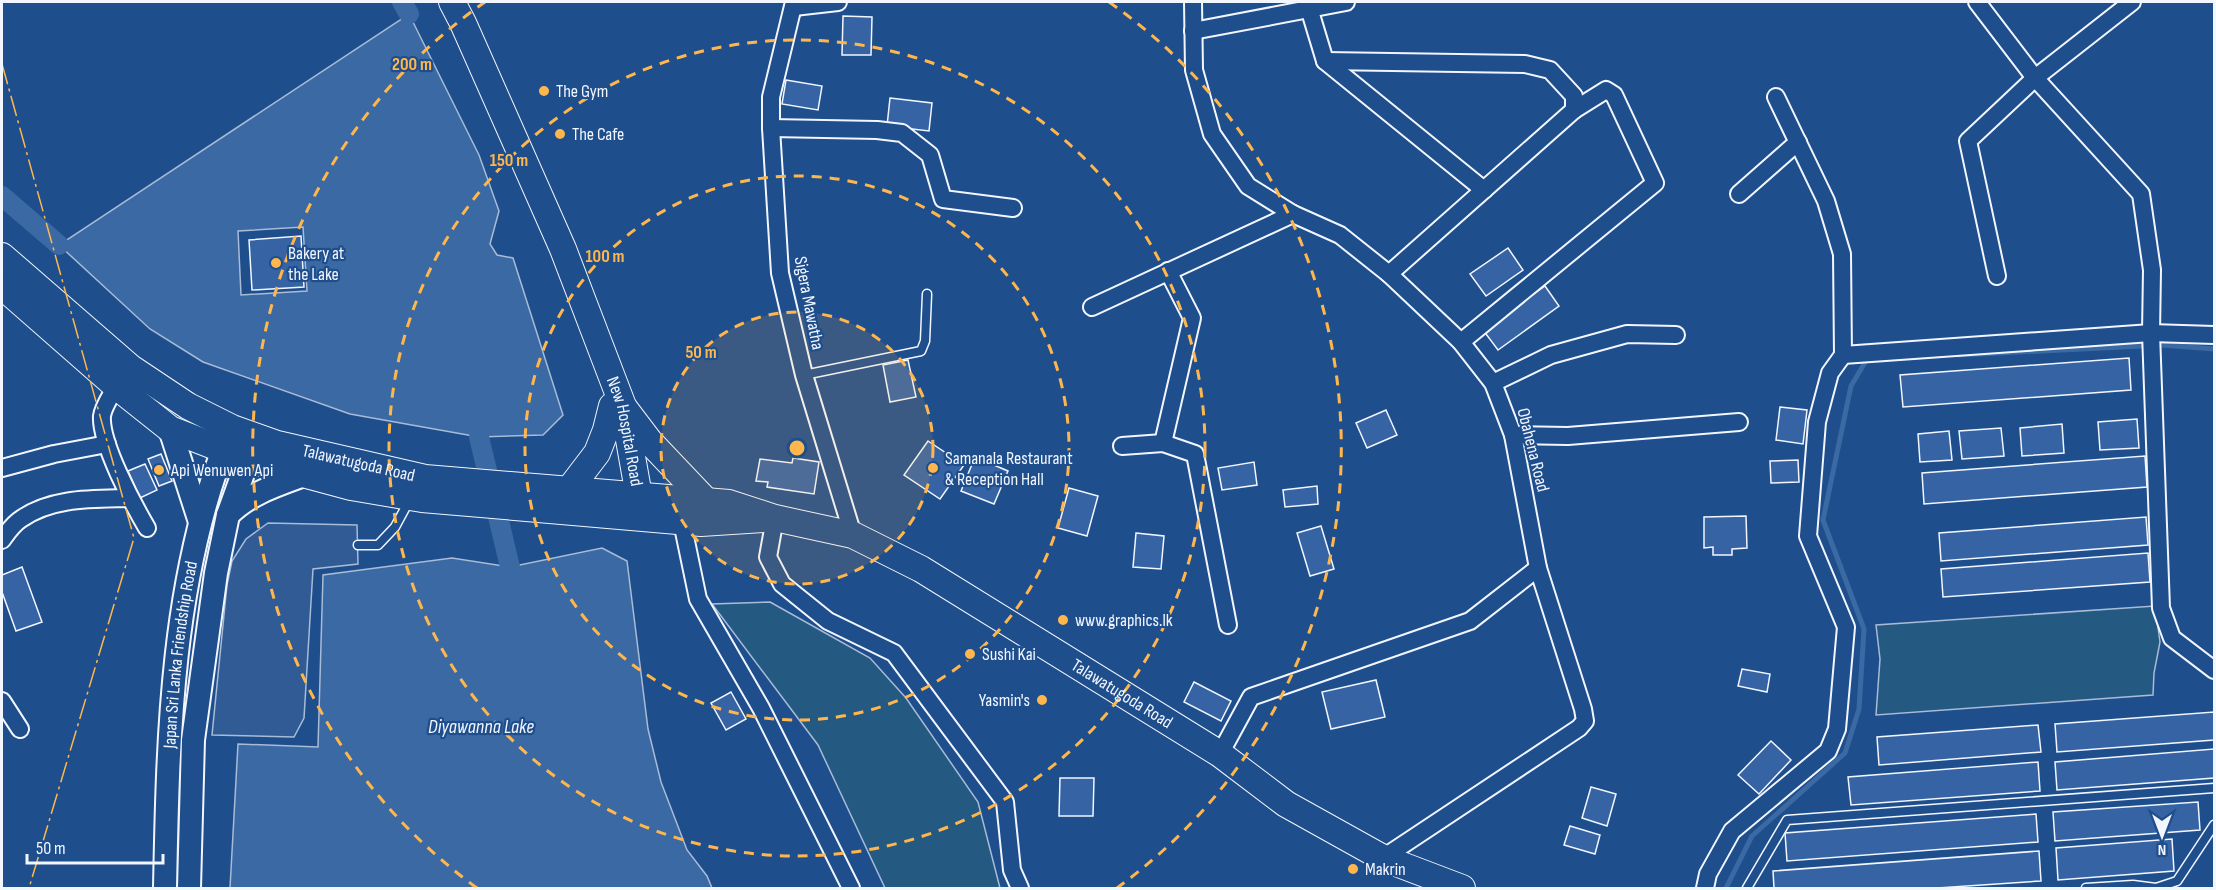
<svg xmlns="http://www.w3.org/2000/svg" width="2216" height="890" viewBox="0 0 2216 890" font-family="'Sofia Sans Condensed',sans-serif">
  <rect width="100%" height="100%" fill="#1f4e8c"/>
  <g fill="#245a82" stroke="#a8bbd7" stroke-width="1.5">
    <path d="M770,602L870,658L906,698L978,802L1000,888H885L818,745L712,604Z"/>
    <path d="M2155,606L2160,642L2154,673L2153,695L1876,715L1880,659L1876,625Z"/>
  </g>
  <path fill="#305b95" stroke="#a8bbd7" stroke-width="1.5" d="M268,523L357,525L358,564L313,569L304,718L294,737L212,735L227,585L232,561L246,539Z"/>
  <g fill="#3b69a3" stroke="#a8bbd7" stroke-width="1.5" fill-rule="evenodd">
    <path d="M409,14L479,155L499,211L490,244L497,255L513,258L563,415L543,435L479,437L350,414L203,362L150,329L59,245ZM303,227L307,291L241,295L238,231Z"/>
    <path d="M602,548L627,561L648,729L661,782L687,850L707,876L712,888H230L238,744L318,747L323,575L452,558L510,567Z"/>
  </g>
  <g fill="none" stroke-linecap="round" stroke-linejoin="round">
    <g stroke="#3b69a3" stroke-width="5">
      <path d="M1958,355L2162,345L2214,349"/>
      <path d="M1726,888L1752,836L1845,753L1859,709L1864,629L1823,520L1851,386L1867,359H1871"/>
    </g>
    <g stroke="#3b69a3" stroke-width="20">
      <path d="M402,2L409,14"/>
      <path d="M2,196L59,245"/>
      <path d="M479,437L510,567"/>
    </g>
  </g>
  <g fill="#3563a3" stroke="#f2f6ff" stroke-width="1.5">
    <path d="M843,16L872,17L871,55H842Z"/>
    <path d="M786,80L822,86L818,110L782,104Z"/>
    <path d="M890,98L932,103L929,131L887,126Z"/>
    <path d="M301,236L304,287L252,290L249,240Z"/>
    <path d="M1508,248L1523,270L1486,296L1470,274Z"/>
    <path d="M1545,286L1559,306L1498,350L1483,330Z"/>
    <path d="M2129,358L2131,390L1903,407L1900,375Z"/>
    <path d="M908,360L916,397L890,402L883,365Z"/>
    <path d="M1780,407L1807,410L1803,444L1776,440Z"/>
    <path d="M1386,410L1397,435L1367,448L1356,423Z"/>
    <path d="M2137,419L2139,448L2100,450L2098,422Z"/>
    <path d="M2062,424L2064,453L2022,456L2020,428Z"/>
    <path d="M2001,428L2004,456L1962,459L1959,431Z"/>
    <path d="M1949,431L1952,460L1920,462L1918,434Z"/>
    <path d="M928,441L964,465L940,499L904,475Z"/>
    <path d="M161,454L172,481L159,486L148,459Z"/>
    <path d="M2145,456L2147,487L1924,504L1922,473Z"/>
    <path d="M975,457L1008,471L994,504L961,491Z"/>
    <path d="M793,458L819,462L814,494L767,487L768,482L756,481L760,459L792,463Z"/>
    <path d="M1798,460L1799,482L1771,483L1770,461Z"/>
    <path d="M1254,462L1257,485L1222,490L1218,468Z"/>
    <path d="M145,464L157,490L140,498L128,471Z"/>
    <path d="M1317,486L1318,504L1285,507L1283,490Z"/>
    <path d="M1069,488L1098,496L1087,536L1058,528Z"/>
    <path d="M1746,516L1747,548L1732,549V555H1713V547L1704,548V517Z"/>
    <path d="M2146,517L2148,545L1941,561L1939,533Z"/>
    <path d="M1321,526L1334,569L1310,576L1297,533Z"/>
    <path d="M1136,533L1164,536L1161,569L1133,567Z"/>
    <path d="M2148,553L2150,582L1943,597L1941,569Z"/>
    <path d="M22,567L42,622L16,631L2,592V575Z"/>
    <path d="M1742,669L1770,674L1767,692L1738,686Z"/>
    <path d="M1376,680L1385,717L1331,729L1322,692Z"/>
    <path d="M1194,682L1231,701L1221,721L1184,702Z"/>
    <path d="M731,692L746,719L726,730L711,703Z"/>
    <path d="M2214,712V740L2057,752L2055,724Z"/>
    <path d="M2038,725L2041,752L1879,765L1877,737Z"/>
    <path d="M1771,741L1791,760L1759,794L1738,775Z"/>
    <path d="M2214,749V778L2057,790L2055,762Z"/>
    <path d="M2038,762L2040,791L1851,805L1848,777Z"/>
    <path d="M1060,778H1094L1093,816H1059Z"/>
    <path d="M1591,787L1616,794L1607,826L1582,818Z"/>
    <path d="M2198,802L2200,830L2055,841L2053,812Z"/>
    <path d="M2036,814L2038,842L1787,861L1785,833Z"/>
    <path d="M1570,826L1600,835L1595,854L1564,845Z"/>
    <path d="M2172,839L2174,871L2058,880L2056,848Z"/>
    <path d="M2039,851L2041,881L1937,888H1774L1773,871Z"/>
  </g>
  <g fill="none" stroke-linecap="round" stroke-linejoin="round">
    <defs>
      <g id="service">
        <path d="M804,375L921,351L925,341L927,294"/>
        <path d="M358,545H378L395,527L409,501"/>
        <path d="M1747,888L1787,820L2214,788"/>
        <path d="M2086,888L2133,885L2156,888L2177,881L2214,825"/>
      </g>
      <g id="minor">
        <path d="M794,2L771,97V128L780,273L804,375L853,535"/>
        <path d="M1193,2L1194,70L1212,134L1248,186L1293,214L1340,235L1389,274L1461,342L1493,383L1513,435L1538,568L1583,709L1585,721L1579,728L1383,858"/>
        <path d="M1977,2L2035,78L2141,194L2152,270L2151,333L2161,608L2172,638L2214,670"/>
        <path d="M794,7L838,2"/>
        <path d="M1309,8L1325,61L1484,190"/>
        <path d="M1193,31L1346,2"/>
        <path d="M1325,61L1525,64L1550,70L1574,96V110L1389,274"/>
        <path d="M771,128L877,130L902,133L930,155L943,199L1013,208"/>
        <path d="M1739,194L1798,142"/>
        <path d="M1997,276L1968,141L2035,78L2132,2"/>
        <path d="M1092,307L1293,214"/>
        <path d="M1461,342L1655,183L1614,95L1606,90L1574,110"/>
        <path d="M1843,355L2151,333L2214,335"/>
        <path d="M1493,383L1551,355L1627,334L1676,335"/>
        <path d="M116,386C112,394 103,407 102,416C100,443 133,504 147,528"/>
        <path d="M1513,435L1568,436L1739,422"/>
        <path d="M1163,443L1192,318L1168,271"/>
        <path d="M1122,446L1163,443L1195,454L1228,625"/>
        <path d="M2,468L54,454L107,444"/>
        <path d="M775,518L768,557L782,584L828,621L894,653L1005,802L1012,870L1020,888"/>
        <path d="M682,522L698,599L761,708L851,888"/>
        <path d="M2,540C7,533 13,524 21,519C52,497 93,499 130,498"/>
        <path d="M2,701L20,729"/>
        <path d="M1220,754L1251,697L1470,621L1538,568"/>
        <path d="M1705,888L1708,874L1732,831L1828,751L1837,729L1846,627L1808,536L1817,422L1830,373L1843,355L1842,254L1826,201L1776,97"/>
      </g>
      <g id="secondary">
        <path d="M170,429L200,522"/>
        <path d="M228,515C248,494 277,485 304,475"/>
        <path id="s1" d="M165,888C168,736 171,576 230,432"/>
        <path d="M189,888L193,740L216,573L228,515L254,443"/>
      </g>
      <g id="primary">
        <path id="s2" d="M452,2L463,23L563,249L623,406L639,496V511"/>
        <path id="s3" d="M2,256L131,368L188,406L232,428L277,444L425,478L729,503L775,518L853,535L921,569L1220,754L1286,804L1383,858L1462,888"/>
        <path d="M2,286L116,386L170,429L247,459L351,487L422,499L701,523L763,519"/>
        <path d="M625,409L650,442L706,501"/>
        <path d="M568,491L597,453L606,430L612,406"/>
      </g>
    </defs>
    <use href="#service" stroke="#f2f6ff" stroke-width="11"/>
    <use href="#minor" stroke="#f2f6ff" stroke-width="20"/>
    <use href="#secondary" stroke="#f2f6ff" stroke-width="26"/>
    <use href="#primary" stroke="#f2f6ff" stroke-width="28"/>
    <use href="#service" stroke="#1f4e8c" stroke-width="8"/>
    <use href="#minor" stroke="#1f4e8c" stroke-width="16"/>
    <use href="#secondary" stroke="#1f4e8c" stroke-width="22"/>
    <use href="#primary" stroke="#1f4e8c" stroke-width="26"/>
    <path stroke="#ffb74d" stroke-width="1.5" stroke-dasharray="21 4.5 3 4.5" stroke-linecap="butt" d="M2,64L134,538L29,888"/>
  </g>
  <circle cx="797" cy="448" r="136" fill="#ffb74d" fill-opacity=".12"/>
  <g fill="none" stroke="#ffb74d" stroke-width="3" stroke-dasharray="10 8">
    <circle cx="797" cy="448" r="136"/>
    <circle cx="797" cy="448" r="272"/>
    <circle cx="797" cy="448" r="408"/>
    <path d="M477 888A544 544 0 0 1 485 2M1109 2A544 544 0 0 1 1117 888"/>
  </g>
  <g fill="#ffb74d" stroke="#1f4e8c" stroke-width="2">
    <circle cx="544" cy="91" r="6"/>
    <circle cx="560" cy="134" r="6"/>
    <circle cx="276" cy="263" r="6"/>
    <circle cx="933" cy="468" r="6"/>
    <circle cx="159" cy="470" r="6"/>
    <circle cx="1063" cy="620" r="6"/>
    <circle cx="970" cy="654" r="6"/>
    <circle cx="1042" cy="700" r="6"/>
    <circle cx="1353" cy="869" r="6"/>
  </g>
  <g text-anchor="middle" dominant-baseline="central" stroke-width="4.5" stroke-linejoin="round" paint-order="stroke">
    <g font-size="18" fill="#f2f6ff" stroke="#1f4e8c" text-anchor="start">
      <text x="556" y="91">The Gym</text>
      <text x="572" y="134">The Cafe</text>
      <text x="288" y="253">Bakery at<tspan x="288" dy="21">the Lake</tspan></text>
      <text x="945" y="458">Samanala Restaurant<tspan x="945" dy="21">&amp; Reception Hall</tspan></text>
      <text x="171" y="470">Api Wenuwen Api</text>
      <text x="1075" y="620">www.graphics.lk</text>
      <text x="982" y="654">Sushi Kai</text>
      <text x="1030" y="700" text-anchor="end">Yasmin's</text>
      <text x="1365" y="869">Makrin</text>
    </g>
    <g font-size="18" fill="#f2f6ff" stroke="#1f4e8c">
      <text transform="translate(809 303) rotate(79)">Sigera Mawatha</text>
      <text stroke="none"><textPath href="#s2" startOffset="464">New Hospital Road</textPath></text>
      <text transform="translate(1533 450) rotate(76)">Obahena Road</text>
      <text stroke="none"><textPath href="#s3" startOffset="420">Talawatugoda Road</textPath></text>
      <text stroke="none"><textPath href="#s1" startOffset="234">Japan Sri Lanka Friendship Road</textPath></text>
      <text stroke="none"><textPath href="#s3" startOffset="1234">Talawatugoda Road</textPath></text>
    </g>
    <g font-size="20" font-style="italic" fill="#f2f6ff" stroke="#1f4e8c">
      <text x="481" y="727">Diyawanna Lake</text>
    </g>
  </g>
  <circle cx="797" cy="448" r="9" fill="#ffb74d" stroke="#1f4e8c" stroke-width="3"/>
  <g font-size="18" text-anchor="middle" font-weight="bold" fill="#ffb74d" stroke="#1f4e8c" stroke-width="4.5" stroke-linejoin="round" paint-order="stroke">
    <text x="412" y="70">200 m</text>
    <text x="509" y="166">150 m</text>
    <text x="605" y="262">100 m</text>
    <text x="701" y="358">50 m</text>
  </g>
  <rect width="2216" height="890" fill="none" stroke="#f2f6ff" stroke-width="6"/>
  <g transform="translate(2162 836) rotate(180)" stroke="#1f4e8c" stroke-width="4.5" paint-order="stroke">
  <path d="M0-4.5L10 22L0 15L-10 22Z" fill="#f2f6ff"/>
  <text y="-9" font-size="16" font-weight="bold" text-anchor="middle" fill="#f2f6ff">N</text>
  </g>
  <path d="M27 854v9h136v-9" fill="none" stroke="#f2f6ff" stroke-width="3"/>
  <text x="36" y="854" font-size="18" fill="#f2f6ff" stroke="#1f4e8c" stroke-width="4.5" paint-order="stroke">50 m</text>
</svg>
